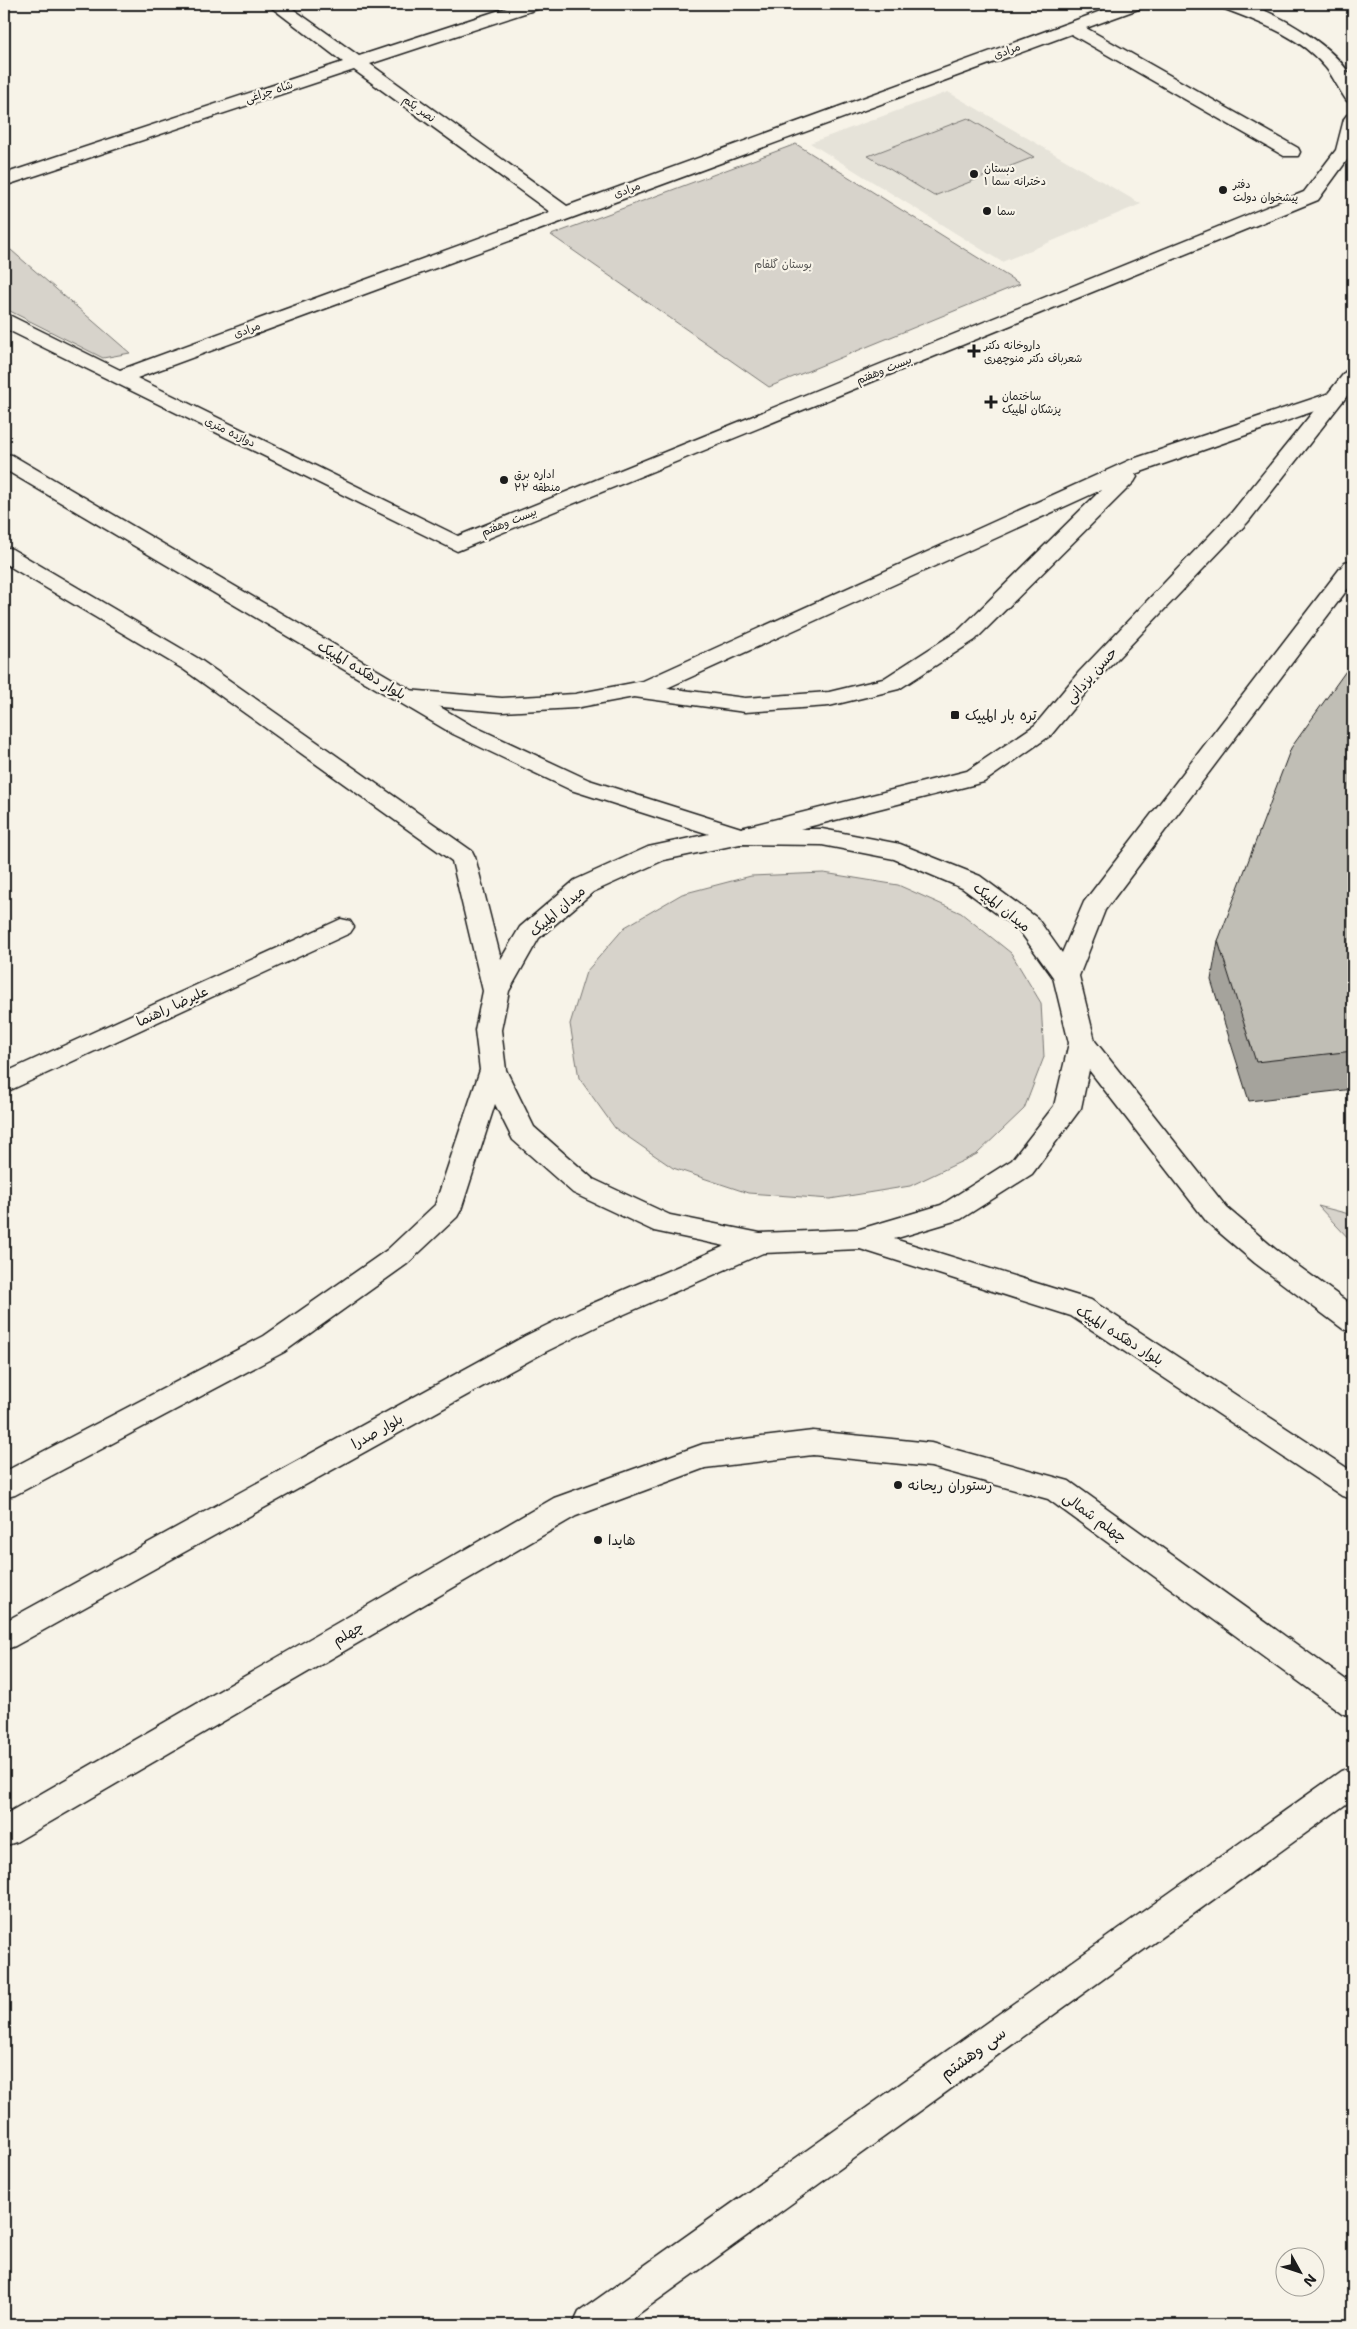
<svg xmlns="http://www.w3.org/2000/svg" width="1357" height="2329" viewBox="0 0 1357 2329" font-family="'Shantell Sans','Playpen Sans Arabic',sans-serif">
  <rect width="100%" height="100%" fill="#f7f3e8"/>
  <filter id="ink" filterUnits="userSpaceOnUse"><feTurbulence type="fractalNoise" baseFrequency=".02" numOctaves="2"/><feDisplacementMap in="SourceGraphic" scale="10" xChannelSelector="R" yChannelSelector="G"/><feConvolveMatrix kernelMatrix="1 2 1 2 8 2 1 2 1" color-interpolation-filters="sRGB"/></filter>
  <g filter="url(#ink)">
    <path fill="#e6e3d9" d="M948,92L1141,204L1002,262L810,143Z"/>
    <g fill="#d7d3cb" stroke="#7a7874">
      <path d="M968,118L1034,157L934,196L868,156Z"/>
      <path d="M796,144L1020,284L769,387L551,235Z"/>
      <path d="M4,244L130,353L103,358L4,308Z"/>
      <path d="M824,873L898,885L961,913L1011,953L1041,1003L1044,1057L1024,1109L977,1154L910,1186L830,1199L748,1193L673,1168L615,1128L579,1078L570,1024L586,972L625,927L682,894L751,876Z"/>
      <path d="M1318,1206L1353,1215V1243Z"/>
    </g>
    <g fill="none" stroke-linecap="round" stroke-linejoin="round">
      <defs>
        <path id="lane" d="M1336,391L1343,393L1346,397L1343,401L1135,474L1137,477L1134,482L975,640L899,689L829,706L745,712L634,697L575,708L502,712L407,704L399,702L395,697L399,692L407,690L502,698L575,694L643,681L1130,460ZM1101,490L959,630L883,679L829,692L745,698L667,688Z"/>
        <g id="street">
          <path d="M267,4H286L359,56L518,4H542L540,8L370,64L567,206L1120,4H1144L1141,8L1086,28L1298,148L1300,152L1298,156H1284L1071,34L137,378L458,536L1304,192L1336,150L1344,119L1347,115L1353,114V152L1318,200L457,551L4,328V314L11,316L120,370L550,212L354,70L4,186V174L343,62Z"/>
          <path d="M1219,4C1226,4 1235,3 1243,4C1274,9 1339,49 1352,79C1355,85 1353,96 1353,102L1347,101C1339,90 1334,78 1326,68C1300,36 1259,22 1222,8Z"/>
          <path d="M341,919L350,921L354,927L350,933L4,1093V1073Z"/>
          <path d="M813,1431L931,1443L1069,1481L1353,1685V1717L1342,1713L1048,1499L931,1467L813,1455L705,1468L576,1516L16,1842L4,1846V1815L554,1498L703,1444Z"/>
          <path d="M1353,1767V1799L623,2325H573L579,2312L1341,1771Z"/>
        </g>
        <path id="secondary" d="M1353,369V388L1248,522L1095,682L1051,735L984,782L800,829H822L900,844L980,876L1037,918L1062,953L1084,902L1345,562L1353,560V582L1105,910L1079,976L1095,1041L1227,1208L1275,1249L1353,1306V1332L1343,1329L1255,1263L1207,1222L1089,1070L1081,1108L1032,1174L961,1219L894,1239L1091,1300L1353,1472V1499L1342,1496L1071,1316L860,1249L763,1253L602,1324L545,1352L15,1646L4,1650V1622L525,1336L582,1308L725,1246L654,1231L573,1193L513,1140L495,1104L461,1210L457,1217L407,1264L284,1352L15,1495L4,1498V1472L264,1336L387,1250L435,1205L480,1070L475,1030L483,991L452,861L183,669L4,563V547L12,549L199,659L472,851L475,857L501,959L520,927L575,880L648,847L709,834L571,790L453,734L4,469V454L12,455L469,724L589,780L741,828L967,771L1035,725L1079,672L1232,512L1346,371ZM740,844L822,845L894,859L962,888L1019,930L1053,977L1069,1043L1054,1106L1012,1160L941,1205L860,1229L760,1233L670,1215L593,1179L534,1127L506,1070L501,1030L509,991L539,938L593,892L664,860Z"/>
      </defs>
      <use href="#lane" stroke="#1c1c1c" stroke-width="3"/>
      <use href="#street" stroke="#1c1c1c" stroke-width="3"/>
      <use href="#secondary" stroke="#1c1c1c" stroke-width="3"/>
      <use href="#lane" fill="#f7f3e8" fill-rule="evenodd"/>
      <use href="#street" fill="#f7f3e8" fill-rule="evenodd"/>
      <use href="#secondary" fill="#f7f3e8" fill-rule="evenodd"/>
    </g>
    <path fill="#a5a39c" stroke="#1c1c1c" d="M1353,661V1089L1249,1101L1211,980L1218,941Z"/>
    <path fill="#c0beb5" stroke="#1c1c1c" d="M1353,661V1051L1256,1062L1218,941L1291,748Z"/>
  </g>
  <g fill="#1c1c1c" stroke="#f7f3e8" stroke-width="2">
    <circle cx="974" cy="174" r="5"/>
    <circle cx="1223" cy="190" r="5"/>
    <circle cx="987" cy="211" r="5"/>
    <path d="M971.5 343.5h5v5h5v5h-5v5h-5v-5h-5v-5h5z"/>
    <path d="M988.5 394.5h5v5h5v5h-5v5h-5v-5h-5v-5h5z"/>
    <circle cx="504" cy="480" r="5"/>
    <rect x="950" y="710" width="10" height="10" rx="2.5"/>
    <circle cx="898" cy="1485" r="5"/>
    <circle cx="598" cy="1540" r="5"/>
  </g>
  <g text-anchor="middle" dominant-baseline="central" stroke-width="4.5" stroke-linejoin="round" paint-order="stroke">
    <g font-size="11" fill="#1c1c1c" stroke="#f7f3e8">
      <text transform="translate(1007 51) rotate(-20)">مرادی</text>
      <text transform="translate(269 92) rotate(-18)">شاه چراغی</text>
      <text transform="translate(419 109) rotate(36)">نصر یکم</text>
      <text transform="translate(627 190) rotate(-20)">مرادی</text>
      <text transform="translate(247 330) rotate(-20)">مرادی</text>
      <text transform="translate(884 370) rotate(-22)">بیست وهفتم</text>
      <text transform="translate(230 432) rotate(26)">دوازده متری</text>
      <text transform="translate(509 522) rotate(-22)">بیست وهفتم</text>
    </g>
    <g font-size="11" fill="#1c1c1c" stroke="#f7f3e8" text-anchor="start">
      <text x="984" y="168">دبستان<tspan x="984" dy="13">دخترانه سما ۱</tspan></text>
      <text x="1233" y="184">دفتر<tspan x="1233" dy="13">پیشخوان دولت</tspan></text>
      <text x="997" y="211">سما</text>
      <text x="984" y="345">داروخانه دکتر<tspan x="984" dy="13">شعرباف دکتر منوچهری</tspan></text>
      <text x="1002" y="396">ساختمان<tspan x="1002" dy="13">پزشکان المپیک</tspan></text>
      <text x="514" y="474">اداره برق<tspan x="514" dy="13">منطقه ۲۲</tspan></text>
    </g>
    <g font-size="11" fill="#545351" stroke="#f7f3e8">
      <text x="783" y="264">بوستان گلفام</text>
    </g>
    <g font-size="14" fill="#1c1c1c" stroke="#f7f3e8">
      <text transform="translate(362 670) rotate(31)">بلوار دهکده المپیک</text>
      <text transform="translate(1091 675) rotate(-48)">حسن یزدانی</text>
      <text transform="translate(1002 907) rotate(39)">میدان المپیک</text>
      <text transform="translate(557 911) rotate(-41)">میدان المپیک</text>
      <text transform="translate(172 1006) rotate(-25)">علیرضا راهنما</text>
      <text transform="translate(1120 1335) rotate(32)">بلوار دهکده المپیک</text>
      <text transform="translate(377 1431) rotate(-29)">بلوار صدرا</text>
      <text transform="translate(1095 1517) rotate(36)">چهلم شمالی</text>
      <text transform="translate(348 1633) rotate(-30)">چهلم</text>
    </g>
    <g font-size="14" fill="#1c1c1c" stroke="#f7f3e8" text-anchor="start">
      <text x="965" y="715">تره بار المپیک</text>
      <text x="908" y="1485">رستوران ریحانه</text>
      <text x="608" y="1540">هایدا</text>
    </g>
    <g font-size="16" fill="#1c1c1c" stroke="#f7f3e8">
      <text transform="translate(973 2053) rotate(-36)">سی وهشتم</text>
    </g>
  </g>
  <rect width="1357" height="2329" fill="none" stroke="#f7f3e8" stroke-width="20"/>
  <rect x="10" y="10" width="1337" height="2309" fill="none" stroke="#1c1c1c" stroke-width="2" filter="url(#ink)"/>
  <g transform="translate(1300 2272) rotate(130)"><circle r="24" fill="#f7f3e8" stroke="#9f9d96"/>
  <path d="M0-4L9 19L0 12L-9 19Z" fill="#1c1c1c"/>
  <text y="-8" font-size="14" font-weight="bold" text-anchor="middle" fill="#1c1c1c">N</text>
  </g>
</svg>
